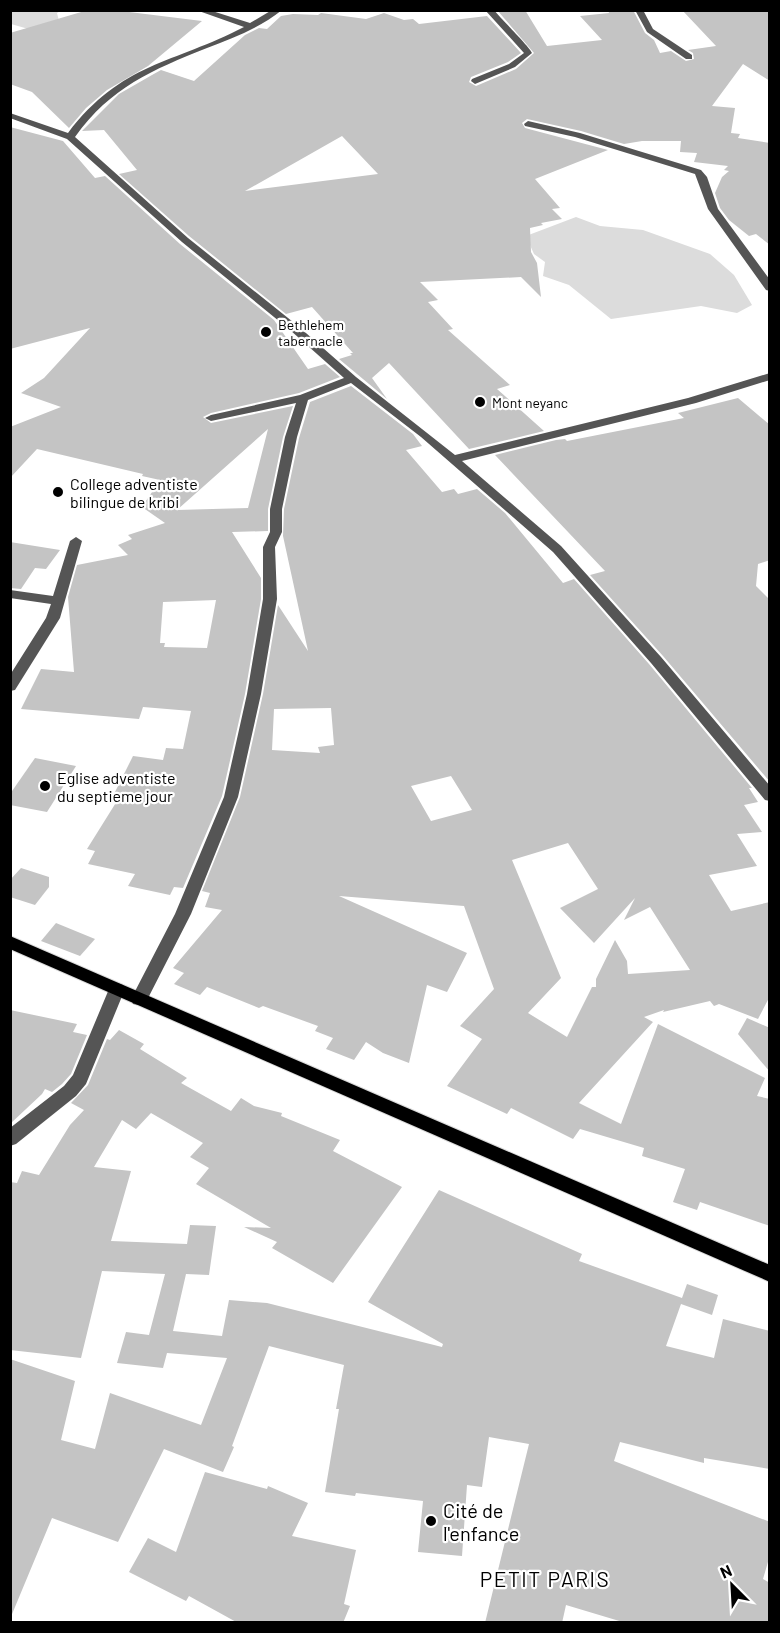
<svg xmlns="http://www.w3.org/2000/svg" width="780" height="1633" viewBox="0 0 780 1633" font-family="Barlow,sans-serif">
  <rect width="100%" height="100%" fill="#fff"/>
  <g fill="#dcdcdc">
    <path d="M11,11H60L57,13L59,21L32,30L11,24Z"/>
    <path d="M576,217L600,226L643,230L710,254L734,275L752,305L737,313L701,306L611,319L569,285L543,276L545,262L534,254L526,236Z"/>
  </g>
  <g fill="#c4c4c4" fill-rule="evenodd">
    <path d="M88,10H113L202,21L148,66L107,90L86,108L69,128L32,92L10,84V33Z"/>
    <path d="M497,10H525L547,46L602,40L580,16L609,13L608,10H633L645,33L654,40L660,53L671,51L686,61L694,59L693,53L688,50L716,46L682,10H770V81L743,64L712,106L735,108L731,133L740,134L738,138L770,143V245L756,234L749,236L729,220L720,208L715,193L722,177L729,171L724,170L728,166L694,162L697,153L680,152L681,141H642L624,144L581,131L527,119L522,123L525,128L608,150L535,179L560,208L552,209L562,219L541,223L543,225L530,228L531,252L537,263L541,297L521,277L420,282L438,300L428,302L453,329L448,330L510,385L497,389L544,431L469,449L389,363L372,378L387,399L339,359L352,355L350,353H353L312,307L286,314L189,236L119,174L137,170L104,130L82,131L119,94L152,75L161,70L194,81L245,35L259,28L267,29L281,16L293,14L318,15L321,13L366,19L384,13L404,20L413,19L419,24L487,16L521,53L508,62L471,77L469,82L476,86L516,69L534,53ZM342,136L378,174L245,191Z"/>
    <path d="M10,127L63,141L95,178L105,176L180,244L274,320L308,369L325,364L340,377L299,393L211,413L203,417L211,423L293,406L283,437L268,509V531L232,532L261,578V599L245,694L222,796L183,888L174,887L170,895L128,886L135,874L88,864L95,851L87,849L117,801L111,800L133,756L163,760L166,748L183,749L191,711L143,707L139,719L21,709L41,669L74,672L68,597L77,565L128,555L118,545L132,539L128,535L165,523L142,507L160,480L142,476L143,474L37,449L10,478V427L61,407L21,393L44,378L90,328L10,349ZM268,429L248,508L177,510ZM216,600L207,648L164,647L165,643H160L163,602Z"/>
    <path d="M351,386L413,434L422,446L406,450L442,492L454,489L458,494L477,489L505,513L563,583L574,579L649,664L752,788H749L758,802L744,805L762,832L737,834L757,866L709,875L731,911L770,902V996L758,1019L719,1004L714,1006L710,1001L663,1012L664,1010L644,1017L653,1022L579,1103L621,1124L658,1024L765,1078L757,1096L770,1099V1226L700,1202L697,1210L673,1202L685,1169L642,1156L644,1148L580,1129L573,1139L511,1108L507,1114L447,1086L482,1039L460,1026L494,989L464,906L339,896L467,953L447,992L427,985L409,1063L383,1053L366,1042L354,1060L326,1049L333,1038L315,1031L318,1026L263,1006L259,1008L207,987L200,995L174,984L184,973L173,968L222,910L205,907L210,893L202,891L240,797L263,694L278,605L308,651L283,536L284,509L299,438L310,402ZM331,708L334,745L318,747L320,753L272,750L274,709ZM451,776L472,810L431,821L411,786ZM568,843L598,889L560,908L594,943L635,898L624,920L650,907L690,970L628,974L627,961L615,940L596,979V987H592L567,1037L528,1013L561,978L512,860Z"/>
    <path d="M738,398L770,425V560L758,564L756,586L770,600V782L663,656L590,575L605,571L495,455L556,440L565,439L567,441L684,418L678,413Z"/>
    <path d="M10,542L60,550L46,569L35,568L21,589L10,588Z"/>
    <path d="M35,758L76,766L47,812L10,805V794Z"/>
    <path d="M21,868L49,877V887L35,905L10,897V880Z"/>
    <path d="M56,923L95,939L80,956L41,941Z"/>
    <path d="M10,1010L77,1024L73,1032L87,1035L71,1074L62,1084L52,1092L45,1089L42,1094L10,1124Z"/>
    <path d="M747,1018L770,1028V1072L738,1034Z"/>
    <path d="M119,1030L144,1044L140,1049L187,1078L181,1083L231,1111L241,1098L254,1106L282,1113L281,1116L340,1140L333,1151L402,1187L333,1283L272,1248L277,1242L244,1227L271,1228L196,1184L209,1168L190,1157L203,1143L151,1113L136,1129L122,1120L94,1167L131,1171L111,1241L187,1244L190,1225L216,1226L209,1275L186,1274L173,1331L222,1336L229,1300L267,1303L442,1347L443,1344L368,1302L439,1190L582,1254L579,1261L682,1298L687,1284L718,1295L712,1315L681,1304L666,1346L714,1358L723,1319L770,1331V1469L704,1458V1463L620,1442L614,1461L770,1522V1555L763,1579L770,1583V1623H626L566,1605L562,1623H485L529,1444L489,1437L482,1487L467,1485L462,1556L418,1552L423,1501L356,1493L355,1496L325,1492L339,1409H336L344,1365L269,1346L232,1446L234,1447L223,1472L164,1449L118,1542L52,1518L10,1619V1359L75,1381L61,1440L95,1449L110,1393L201,1425L227,1358L167,1353L163,1368L117,1363L126,1332L149,1335L165,1274L102,1271L81,1358L10,1350V1182L17,1183L22,1171L39,1175L70,1125L84,1110L71,1103L88,1085L107,1039L110,1040Z"/>
    <path d="M205,1472L267,1489L268,1486L308,1503L292,1536L356,1550L344,1604L350,1606L343,1623H238L189,1596L186,1601L129,1572L148,1538L176,1552Z"/>
  </g>
  <g fill="none" stroke-linecap="round" stroke-linejoin="round">
    <defs>
      <path id="major" d="M10,936L770,1265V1282L10,949Z"/>
    </defs>
    <use href="#major" stroke="#dbdbdb" stroke-width="2"/>
    <g fill="#555" fill-rule="evenodd">
      <path d="M196,10H209L250,23L272,10H282C260,28 233,38 207,48C152,70 111,87 75,137L188,238L298,326L356,377L455,455L688,398L770,373V380L696,403L462,461L561,546L661,657L770,786V801L765,800L651,663L553,552L421,437L351,383L308,400L297,437L282,509V532L275,547L277,599L261,694L238,797L191,914L145,1004L139,1005L133,1004L131,999L175,914L224,797L247,694L263,599V547L270,532V509L285,437L296,403L211,421L205,418L211,415L300,395L344,378L290,330L182,242L67,139L10,118V113L68,133C122,62 173,64 244,27Z"/>
      <path d="M485,10H494C501,19 530,47 532,53L515,67L475,84L471,81L472,79L509,64L524,53Z"/>
      <path d="M635,10H643L653,29L692,55V59H686L647,32Z"/>
      <path d="M528,121L580,133L701,170L707,177L718,209L770,280V291L766,290L708,209L695,174L575,137L525,126L524,124Z"/>
      <path d="M76,537L82,541L60,618L15,690L10,691V675L46,618L51,604L10,598V590L53,596L70,541Z"/>
      <path d="M117,983L123,985L125,989L86,1084L76,1096L16,1144L10,1146V1128L64,1086L73,1075L109,989L111,985Z"/>
    </g>
    <use href="#major" fill="#000" fill-rule="evenodd"/>
  </g>
  <g fill="#000" stroke="#fff" stroke-width="2">
    <circle cx="266" cy="332" r="6"/>
    <circle cx="480" cy="402" r="6"/>
    <circle cx="58" cy="492" r="6"/>
    <circle cx="45" cy="786" r="6"/>
    <circle cx="431" cy="1521" r="6"/>
  </g>
  <g text-anchor="middle" dominant-baseline="central" stroke-width="4.5" stroke-linejoin="round" paint-order="stroke">
    <g font-size="14" fill="#000" stroke="#fff" text-anchor="start">
      <text x="278" y="324">Bethlehem<tspan x="278" dy="16">tabernacle</tspan></text>
      <text x="492" y="402">Mont neyanc</text>
    </g>
    <g font-size="16" fill="#000" stroke="#fff" text-anchor="start">
      <text x="70" y="483">College adventiste<tspan x="70" dy="18">bilingue de kribi</tspan></text>
      <text x="57" y="777">Eglise adventiste<tspan x="57" dy="18">du septieme jour</tspan></text>
    </g>
    <g font-size="20" fill="#000" stroke="#fff" text-anchor="start">
      <text x="443" y="1510">Cité de<tspan x="443" dy="23">l'enfance</tspan></text>
    </g>
    <g font-size="21" letter-spacing="1.5" fill="#000" stroke="#fff">
      <text x="545" y="1578">PETIT PARIS</text>
    </g>
  </g>
  <rect width="780" height="1633" fill="none" stroke="#000000" stroke-width="24"/>
  <g transform="translate(732 1585) rotate(336)" stroke="#ffffff" stroke-width="4.5" paint-order="stroke">
  <path d="M0-4.5L10 22L0 15L-10 22Z" fill="#000000"/>
  <text y="-9" font-size="16" font-weight="bold" text-anchor="middle" fill="#000000">N</text>
  </g>
</svg>
